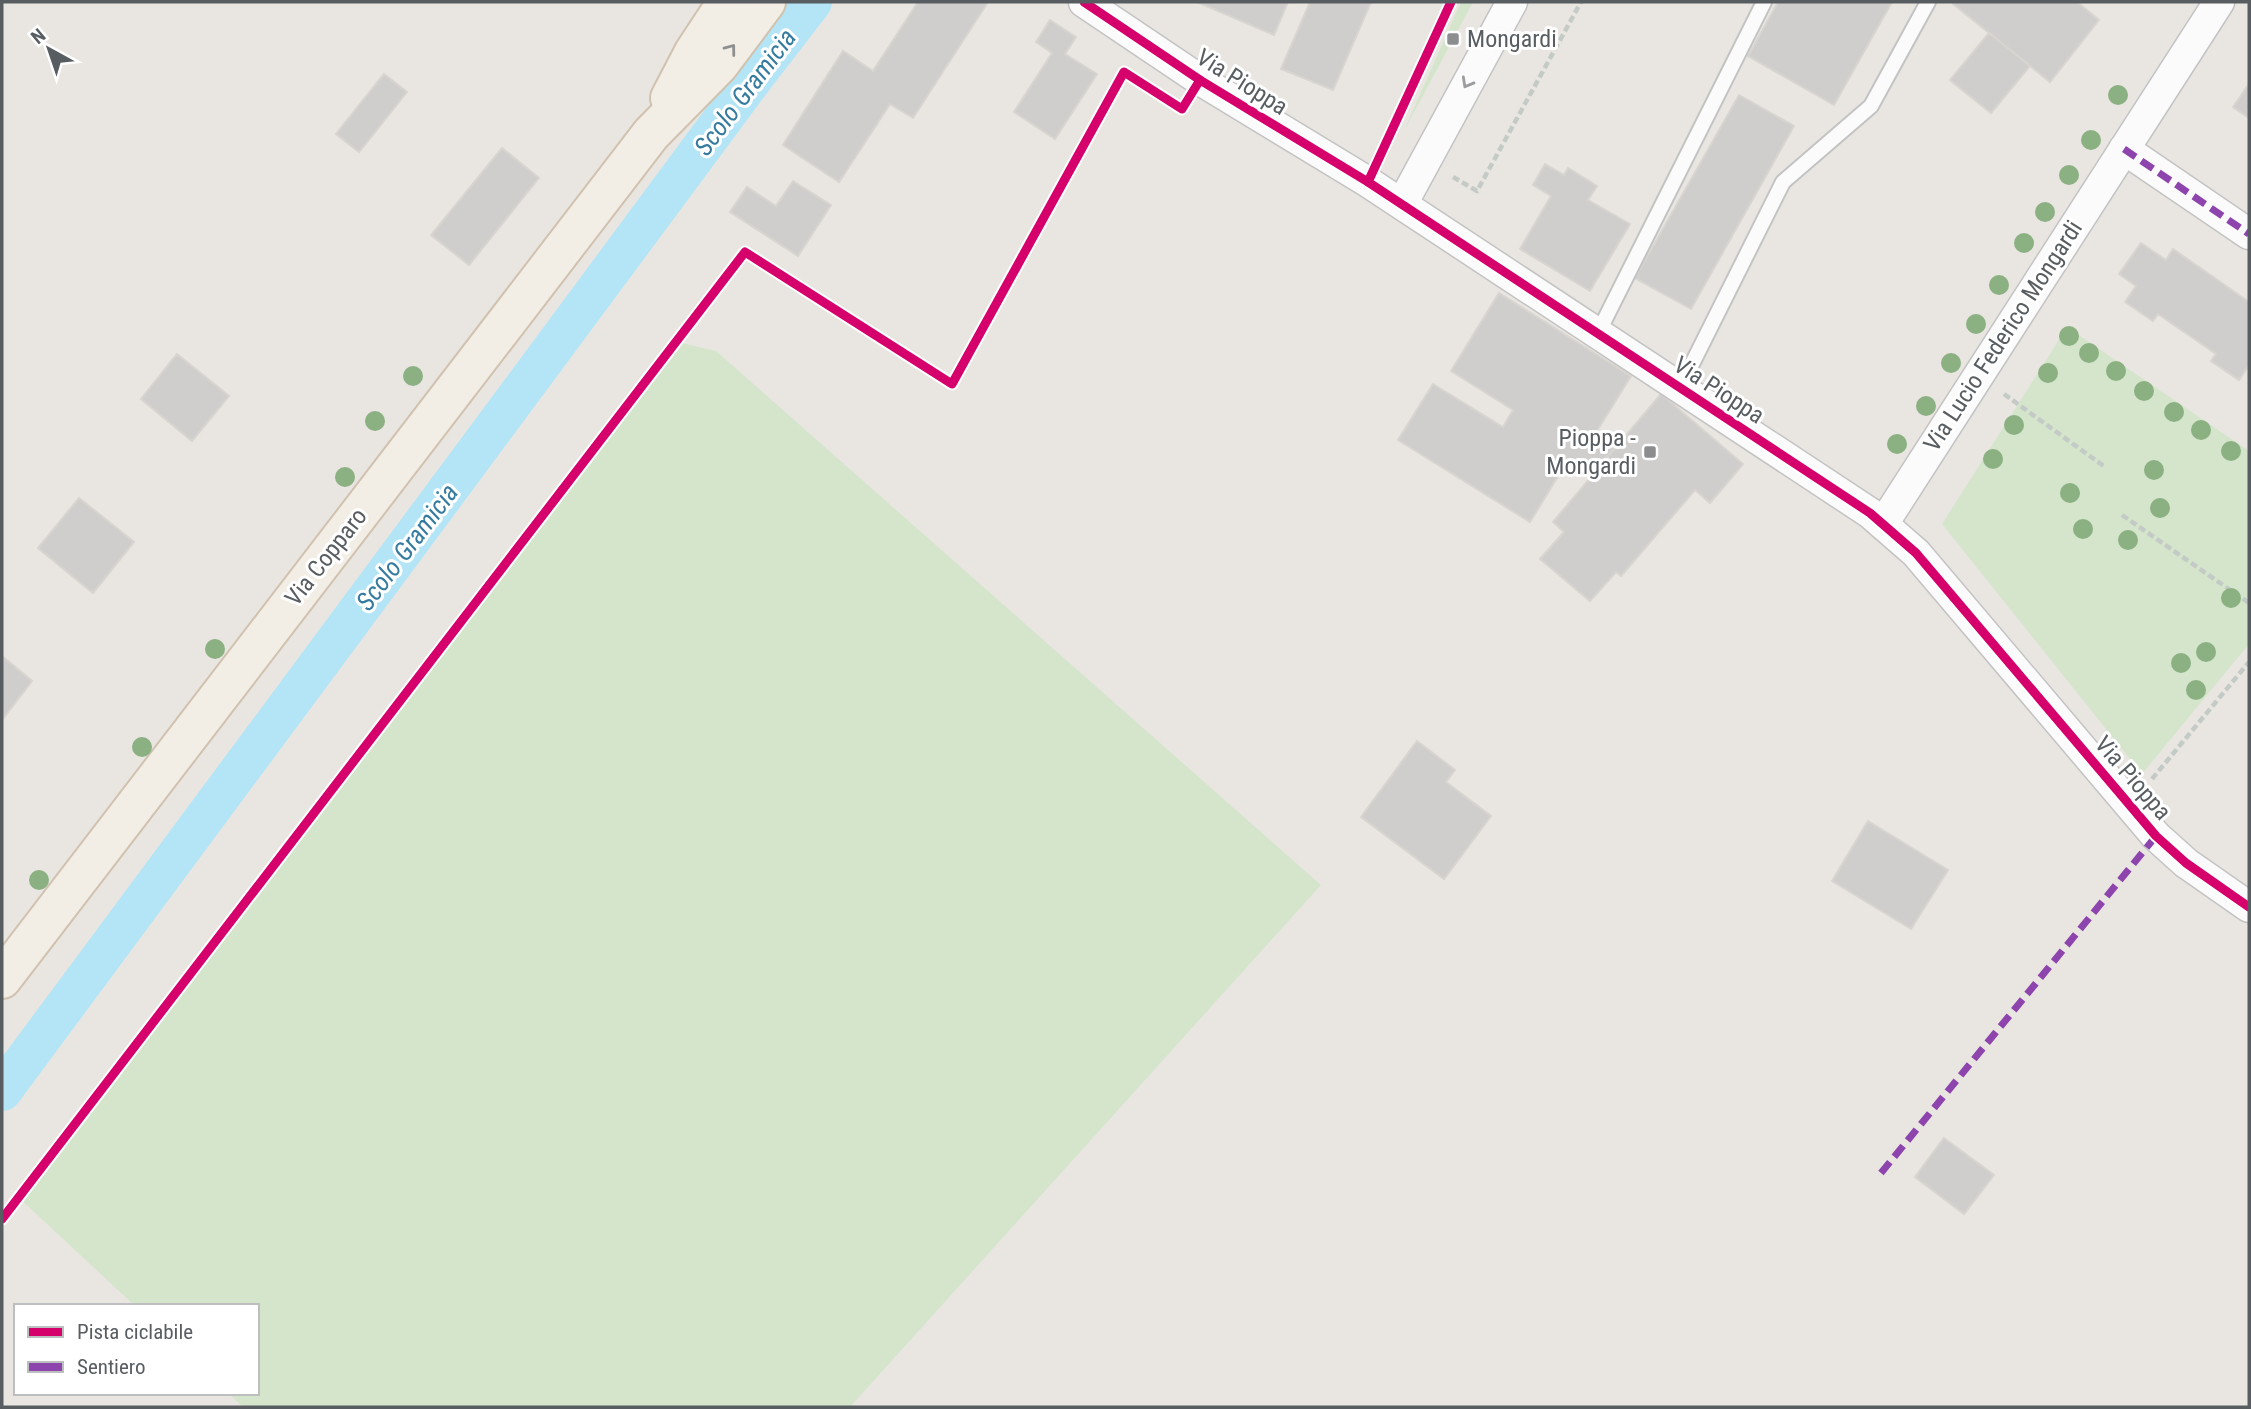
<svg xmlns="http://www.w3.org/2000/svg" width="2251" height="1409" viewBox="0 0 2251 1409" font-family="'Roboto Condensed',sans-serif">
  <rect width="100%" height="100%" fill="#e9e6e2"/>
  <g fill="#d4e5cc">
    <path d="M1461,2H1473L1404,131Z"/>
    <path d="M2067,327L2249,451V644L2142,774L1942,524Z"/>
    <path d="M673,341L716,351L1321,885L850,1407H243L228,1393H257V1306H135L18,1197Z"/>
  </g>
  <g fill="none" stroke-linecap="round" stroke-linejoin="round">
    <path stroke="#b3e5f6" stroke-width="40" d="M2,1091L754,77L812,2"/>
  </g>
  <g fill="#d0cecc" stroke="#d8d5d1" stroke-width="2">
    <path d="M918,2H988L913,118L890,104L839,182L783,145L843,51L873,71Z"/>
    <path d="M1197,2H1288L1274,35Z"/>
    <path d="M1310,2H1371L1333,90L1281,69Z"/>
    <path d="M1778,2H1892L1834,105L1748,56Z"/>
    <path d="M1955,2H2077L2099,20L2050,82L1953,4Z"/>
    <path d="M1050,20L1076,37L1065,54L1097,74L1055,139L1014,112L1052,53L1036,42Z"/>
    <path d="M1989,33L2030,66L1991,113L1950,80Z"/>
    <path d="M384,74L407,92L359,152L336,134Z"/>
    <path d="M2249,84V118L2233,107Z"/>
    <path d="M1739,95L1794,126L1691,309L1635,278Z"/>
    <path d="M502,148L539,178L469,265L431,235Z"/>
    <path d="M1545,164L1564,175L1568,168L1597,186L1588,200L1630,224L1590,291L1520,249L1551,196L1533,185Z"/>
    <path d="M793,181L831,205L798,256L730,212L747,187L776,206Z"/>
    <path d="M2141,243L2166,260L2173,249L2249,302V365L2239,380L2211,361L2216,354L2158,314L2153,321L2125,302L2136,286L2119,274Z"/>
    <path d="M1499,293L1631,376L1597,431L1618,444L1591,475L1568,460L1530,522L1398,440L1433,384L1503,427L1513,410L1451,371Z"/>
    <path d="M177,354L229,396L192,441L141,399Z"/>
    <path d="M1661,394L1743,464L1710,503L1695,490L1621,576L1616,572L1590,601L1540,559L1564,532L1553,522Z"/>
    <path d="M79,498L134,542L93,593L38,548Z"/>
    <path d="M2,656L32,681L2,720Z"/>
    <path d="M1417,741L1455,770L1446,782L1491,816L1444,879L1361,817Z"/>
    <path d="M1868,821L1948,870L1911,929L1832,881Z"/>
    <path d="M1944,1138L1994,1175L1964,1214L1915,1177Z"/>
  </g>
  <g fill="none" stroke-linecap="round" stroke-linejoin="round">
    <defs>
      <g id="lane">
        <path d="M1598,333L1764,2"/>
        <path d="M1680,388L1783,182L1871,106L1928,2"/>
      </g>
      <g id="street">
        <path d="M1084,2L1200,80L1368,182L1870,513L1916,553L2156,836L2186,863L2249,907"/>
        <path d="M2124,149L2249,234"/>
        <path d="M1402,204L1512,2"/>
        <path d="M1883,524L2219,2"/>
      </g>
      <g id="primary">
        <path d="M670,98L694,52L727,2"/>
        <path d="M2,979L651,134L719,65L766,2"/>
      </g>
    </defs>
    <use href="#lane" stroke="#c4c3c3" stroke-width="18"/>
    <use href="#street" stroke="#c4c3c3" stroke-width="33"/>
    <use href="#primary" stroke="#d1c2af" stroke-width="42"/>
    <g stroke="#c4cbc6" stroke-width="4.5" stroke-dasharray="7 3.5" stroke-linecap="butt">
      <path d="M1453,177L1477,191L1581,2"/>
      <path d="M2004,394L2105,467"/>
      <path d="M2122,515L2249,603"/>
      <path d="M2152,779L2249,662"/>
    </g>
    <use href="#lane" stroke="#fcfbfb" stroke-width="14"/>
    <use href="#street" stroke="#fcfbfb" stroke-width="30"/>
    <use href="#primary" stroke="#f2ede5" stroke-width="38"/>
    <g stroke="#8e44ad" stroke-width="7" stroke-dasharray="14 7" stroke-linecap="butt">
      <path d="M2124,149L2249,234"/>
      <path d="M1881,1173L2156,836"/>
    </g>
    <defs>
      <g id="cycleway">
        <path d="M1084,2L1200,80L1368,182L1870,513L1916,553L2156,836L2186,863L2249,907"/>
        <path d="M1368,182L1451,2"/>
        <path d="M2,1219L745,252L952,384L1124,72L1182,109L1200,80"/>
      </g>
    </defs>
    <use href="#cycleway" stroke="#fff" stroke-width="13"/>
    <use href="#cycleway" stroke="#d6006c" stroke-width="9"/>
  </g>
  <g fill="#8bb082">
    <circle cx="2118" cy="95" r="10"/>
    <circle cx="2091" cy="140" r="10"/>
    <circle cx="2069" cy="175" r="10"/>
    <circle cx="2045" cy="212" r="10"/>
    <circle cx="2024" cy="243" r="10"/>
    <circle cx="1999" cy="285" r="10"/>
    <circle cx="1976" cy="324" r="10"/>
    <circle cx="2069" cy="336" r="10"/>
    <circle cx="2089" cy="353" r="10"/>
    <circle cx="1951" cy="363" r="10"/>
    <circle cx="2116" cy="371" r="10"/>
    <circle cx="2048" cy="373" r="10"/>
    <circle cx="413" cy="376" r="10"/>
    <circle cx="2144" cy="391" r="10"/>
    <circle cx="1926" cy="406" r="10"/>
    <circle cx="2174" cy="412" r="10"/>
    <circle cx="375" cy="421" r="10"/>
    <circle cx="2014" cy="425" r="10"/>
    <circle cx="2201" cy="430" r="10"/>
    <circle cx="1897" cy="444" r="10"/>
    <circle cx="2231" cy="451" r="10"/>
    <circle cx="1993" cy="459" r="10"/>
    <circle cx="2154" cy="470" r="10"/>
    <circle cx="345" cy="477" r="10"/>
    <circle cx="2070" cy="493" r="10"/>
    <circle cx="2160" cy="508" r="10"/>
    <circle cx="2083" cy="529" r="10"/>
    <circle cx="2128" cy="540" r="10"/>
    <circle cx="2231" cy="598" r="10"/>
    <circle cx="215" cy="649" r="10"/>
    <circle cx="2206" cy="652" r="10"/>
    <circle cx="2181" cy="663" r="10"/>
    <circle cx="2196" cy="690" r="10"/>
    <circle cx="142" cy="747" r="10"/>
    <circle cx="39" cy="880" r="10"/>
  </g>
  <defs><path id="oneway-chevron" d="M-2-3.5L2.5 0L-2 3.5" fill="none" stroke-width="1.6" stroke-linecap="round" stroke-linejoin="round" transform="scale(1.75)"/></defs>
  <use stroke="#8e8f8f" href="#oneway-chevron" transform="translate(731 49) rotate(-53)"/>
  <use stroke="#9a9c9f" href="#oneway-chevron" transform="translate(1467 83) rotate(119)"/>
  <g fill="#8b8d8e" stroke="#fff" stroke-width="2.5">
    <rect x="1446" y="32" width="14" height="14" rx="3.5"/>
    <rect x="1643" y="445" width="14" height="14" rx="3.5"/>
  </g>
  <g text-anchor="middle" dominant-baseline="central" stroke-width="6" stroke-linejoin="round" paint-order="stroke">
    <g font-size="24" fill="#585d61" stroke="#fff" text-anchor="start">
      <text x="1467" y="39">Mongardi</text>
      <text x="1636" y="438" text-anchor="end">Pioppa -<tspan x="1636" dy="28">Mongardi</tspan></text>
    </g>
    <g font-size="24" fill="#585d61" stroke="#fff">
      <text transform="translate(1242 82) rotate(32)">Via Pioppa</text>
      <text transform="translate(2003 336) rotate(-57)">Via Lucio Federico Mongardi</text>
      <text transform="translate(1719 390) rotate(33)">Via Pioppa</text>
      <text transform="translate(326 557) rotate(-52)">Via Copparo</text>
      <text transform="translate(2133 778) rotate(49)">Via Pioppa</text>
    </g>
    <g font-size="26" font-style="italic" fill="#357b9f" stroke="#fff">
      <text transform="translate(745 92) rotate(-53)">Scolo Gramicia</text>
      <text transform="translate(407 547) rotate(-53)">Scolo Gramicia</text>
    </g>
  </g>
  <rect width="2251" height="1409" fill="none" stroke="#585d61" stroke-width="7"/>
  <rect x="14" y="1304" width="245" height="91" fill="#ffffff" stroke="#bcbec0" stroke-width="2"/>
  <rect x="28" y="1327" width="35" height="10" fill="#d6006c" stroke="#bcbec0" stroke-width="2"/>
  <text x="77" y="1339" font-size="21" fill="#585d61">Pista ciclabile</text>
  <rect x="28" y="1362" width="35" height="10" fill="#8e44ad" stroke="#bcbec0" stroke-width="2"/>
  <text x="77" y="1374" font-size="21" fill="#585d61">Sentiero</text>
  <g transform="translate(49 49) rotate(320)" stroke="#ffffff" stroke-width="5" paint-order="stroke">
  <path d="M0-5L12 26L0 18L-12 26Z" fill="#585d61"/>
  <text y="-10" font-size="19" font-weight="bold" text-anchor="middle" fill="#585d61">N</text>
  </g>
</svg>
